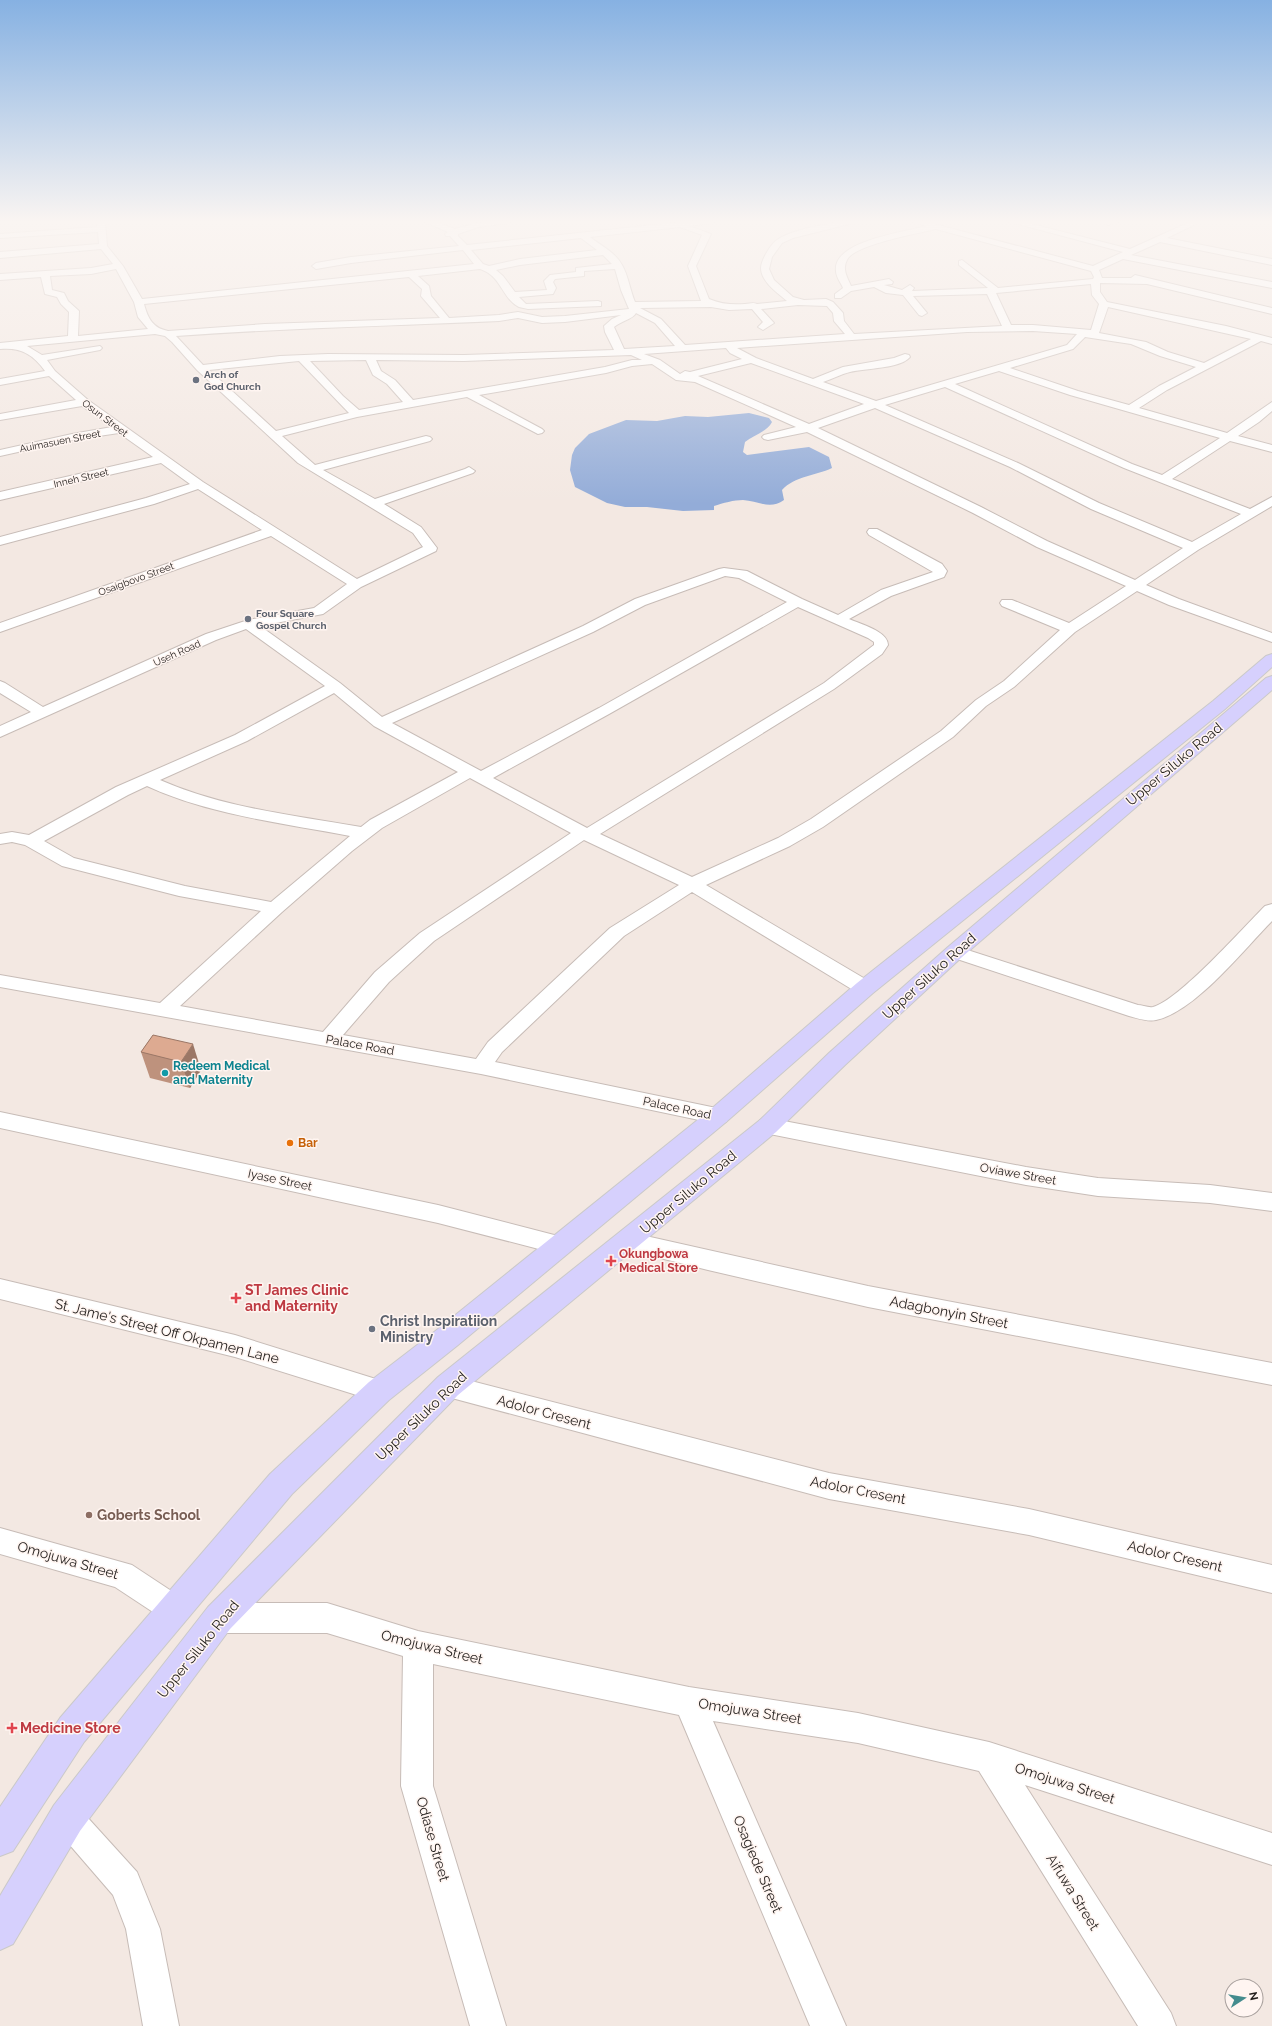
<svg xmlns="http://www.w3.org/2000/svg" width="1272" height="2026" viewBox="0 0 1272 2026" font-family="Raleway,sans-serif">
  <rect width="100%" height="100%" fill="#f3e8e2"/>
  <path fill="#93acd8" d="M749,413L769,418L772,422C767,432 753,435 745,442L743,452L747,455L809,447L829,457L832,468C815,476 795,476 782,490L784,500C770,510 758,501 743,500C734,500 723,503 714,506V510L683,511L647,507H625L607,503L575,487L570,470L572,455L575,448L589,434L626,420L657,421L685,416L708,417Z"/>
  <g fill="none" stroke-linecap="round" stroke-linejoin="round">
    <defs>
      <g id="street">
        <path d="M97,221H105L107,246L123,266L142,299L474,264L463,250L351,263L316,269L312,266L316,263L351,257L459,246L450,236H446L445,234L448,232L423,221H434L455,229L477,223L512,221L508,223L478,227L458,234V236L467,245L691,221H716L712,223L689,226L711,234L696,266L709,299C721,304 732,305 745,304C750,304 752,302 757,304L787,301C778,293 761,282 761,268C761,260 771,244 777,240C790,230 837,221 854,221L853,223L793,238L782,243L772,257L769,269L774,280L793,297L804,300L826,299L833,302L843,313L844,321L854,334L1002,326L987,294L913,296L927,313L922,316L919,315L903,295L886,293L874,287L851,291L841,298H835V294L843,288C841,283 836,277 836,271C832,241 905,232 926,226L911,221H923L1093,266L1123,252L1007,221H1020L1130,249L1192,221H1202L1167,238L1272,259V265L1160,242L1131,255L1272,282V288L1123,259L1099,270L1102,278H1131L1135,275L1272,308V314L1147,284L1100,283V292L1107,302L1226,326L1272,338V344L1261,341L1167,390L1139,408L1227,433L1272,402V411L1259,422L1238,436L1272,445V452L1230,441L1172,479L1250,509L1272,497V506L1198,550L1146,585L1179,599L1272,633V642L1169,605L1137,591L1075,632L1014,687L986,706L953,737L823,827L790,846L706,885L872,983L875,988L872,993L865,995L858,993L692,892L624,936L502,1052L495,1062L726,1110L729,1116L726,1122L718,1124L481,1074L0,987V975L160,1003L261,911L179,896L62,866L25,845L12,842L0,844V834L12,832L29,835L116,787L235,735L325,686L246,629L216,640L0,737V726L31,712L0,693V681L5,683L43,707L206,634L248,620L314,608L347,584L271,536L0,632V623L262,530L198,489L154,504L0,545V537L146,498L190,484L161,463L0,500V492L153,457L119,433L72,440L0,456V450L72,434L112,427L82,406L0,420V414L76,400L49,376L0,385V379L45,371C33,354 20,347 0,349V343L68,336L69,312L61,304L57,297L45,294L41,277L0,280V274L91,268L113,264L101,249L0,258V252L99,244L98,232L0,238V234L97,227ZM680,227L702,235L688,266L701,301L635,302C630,290 628,275 622,265C616,253 600,245 590,237ZM936,229L1091,271L1094,277L1093,279L998,288L962,260L959,261V265L988,288L912,291L914,288L910,285L902,290L884,285L892,284L893,282L889,279L851,286C847,277 842,269 847,260C853,245 919,233 936,229ZM581,238L597,250L520,259L489,266L483,264L471,250ZM603,255L612,264L576,268V272L550,275L544,281L547,290L515,292L503,276L496,270L520,265ZM116,269L134,302L138,317L148,329L78,336L79,311L68,301L64,293L52,290L50,276L91,274ZM480,269C502,276 502,299 519,307C522,308 525,308 528,309L601,306V302L598,301L526,304L519,297L553,294L556,288L553,282L555,279L584,276V271L615,269L621,290L629,309L565,316L542,317L518,312L499,315L449,318L431,296L429,286L418,276ZM409,277L422,289L421,296L440,318L265,324L168,331C153,328 148,319 144,304ZM1091,284L1092,295L1099,304L1091,330L1033,325H1011L996,293ZM798,305L827,306L833,313L834,321L845,334L685,345L661,319L640,308L711,307L729,310L752,309L763,322L758,327L763,330L774,323L761,309ZM1108,307L1251,339L1204,363L1168,352L1146,342L1099,333ZM636,313L655,323L675,346L624,349L614,327C621,321 633,319 636,313ZM621,315L612,319L604,326L605,332L614,350L464,355L328,354L280,356L203,365L176,336C284,328 391,326 499,321L518,318L542,323L565,322ZM1033,331L1077,334L1067,345L876,401L823,382C832,379 841,374 850,372C865,368 900,369 910,357L909,355L905,354L894,358L843,367L813,379L756,358L737,348L967,332ZM155,334L165,336L172,342L197,370L298,463L413,533L423,547L357,579L203,482L88,400L55,371L47,360L100,350L102,348L100,346L42,355L27,346ZM1085,337L1131,344L1160,356L1196,367L1159,386L1129,405L1078,391L1010,368L1073,349ZM726,348L730,353L742,359L690,372L685,371L680,374L660,360L644,354ZM631,355L642,360H632L605,367L413,400L395,380L381,371L376,360L464,361ZM366,360L373,375L387,384L403,402L359,410L343,396L310,361ZM299,361L349,413L276,431L209,370ZM751,363L864,404L809,424L698,376ZM652,364L676,380L695,382L796,427L764,435L762,437L764,439L768,440L807,432L973,513L1037,547L1126,586L1069,623L1012,600H1002L1000,603L1002,606L1060,630L1004,681L976,700L941,731L811,819L778,838L692,877L600,834L834,689L882,654L888,645C888,631 860,624 849,619L891,596L944,577L947,571L942,564L877,529H869L867,532L869,535L933,572L881,590L838,615L802,599L747,571L724,568L719,569L635,599L583,626L382,717L340,683L260,626L323,614L361,587L436,551L437,548L421,527L384,504L473,473L475,471L469,467L465,469L375,499L323,470L430,441L432,439L430,437L426,436L315,465L282,436L357,417L467,397L538,434L542,433L544,431L542,429L479,395L606,373L632,366ZM999,371L1070,395L1220,438L1162,475L1132,464L955,384ZM945,387L1124,468L1241,514L1192,542L1099,503L1018,463L885,405ZM875,408L1010,467L1091,509L1183,548L1135,580L1047,541L981,507L818,428ZM725,576L739,578L787,602L599,708L481,771L392,723L593,632L645,605ZM798,607L868,638L874,642V645L824,683L587,828L493,778L609,714ZM334,693L374,726L458,772L370,820L361,827C294,815 223,808 160,780L247,741ZM470,778L571,833L420,933L375,972L323,1032L180,1006L282,912L352,851L382,828ZM147,786C210,815 282,823 350,836L271,902L185,886L74,858L44,841L128,795ZM584,840L679,885L610,928L488,1042L476,1059L343,1035L389,982L434,941Z"/>
        <path d="M1105,221H1120L1108,225L1104,223Z"/>
        <path d="M1272,904V921C1244,949 1195,1012 1156,1020C1147,1022 1137,1018 1129,1016L948,956L945,952L948,948L955,946L1138,1005C1142,1005 1148,1008 1153,1007C1178,1001 1244,927 1265,906Z"/>
        <path d="M0,1112L438,1205L558,1236L566,1238L570,1245L566,1252L558,1254L438,1223L0,1128Z"/>
        <path d="M768,1118L1026,1167L1098,1178L1210,1185L1272,1193V1211L1210,1203L1098,1196L1026,1185L760,1132L757,1126L760,1120Z"/>
        <path d="M628,1232L868,1286L1272,1363V1385L868,1307L708,1270L620,1248L616,1241L620,1234Z"/>
        <path d="M0,1279L235,1335L379,1380L388,1383L392,1391L388,1399L379,1402L235,1357L0,1299Z"/>
        <path d="M448,1375L829,1473L1029,1509L1272,1565V1593L1029,1535L829,1499L448,1397L439,1394L435,1386L439,1378Z"/>
        <path d="M0,1528L132,1565L185,1600L190,1610L185,1620L175,1624L165,1620L115,1587L0,1554Z"/>
        <path d="M219,1603H327L418,1631L689,1687L858,1713L989,1742L1272,1833V1865L1025,1785L1171,2013L1176,2026H1138L979,1771L858,1743L713,1721L846,2026H810L679,1715L433,1664V1786L506,2026H470L401,1786L403,1656L327,1633H219L209,1628L204,1618L209,1608Z"/>
        <path d="M67,1802L78,1807L137,1872L160,1929L179,2026H143L126,1929L113,1895L56,1829L51,1818L56,1807Z"/>
      </g>
      <g id="primary">
        <path d="M1272,654V667L1225,709L873,993L726,1122L458,1345L389,1400L292,1494L84,1742L13,1851L0,1856V1807L60,1718L270,1474L369,1382L438,1329L710,1110L857,983L1213,701L1266,656Z"/>
        <path d="M1272,676V690L962,957L845,1065L776,1132L458,1395L230,1629L80,1831L13,1944L0,1950V1896L54,1805L208,1607L438,1377L760,1120L829,1053L948,947L1266,678Z"/>
      </g>
    </defs>
    <use href="#street" stroke="#c7bcb7" stroke-width="2"/>
    <use href="#primary" stroke="#cac9c9" stroke-width="2"/>
    <use href="#street" fill="#fff" fill-rule="evenodd"/>
    <use href="#primary" fill="#d6d0fd" fill-rule="evenodd"/>
  </g>
  <path fill="#be927d" d="M153,1035L201,1070L190,1088L150,1078L141,1052Z"/>
  <path fill="#9b7766" d="M193,1044L201,1070L190,1088L181,1062Z"/>
  <path fill="#ddaa91" stroke="#9b7766" d="M153,1035L193,1044L181,1062L141,1052Z"/>
  <linearGradient id="sky" x2="0" y2="1"><stop stop-color="#86b1e2"/><stop offset="0.44" stop-color="#faf5f2"/><stop offset="1" stop-color="#faf5f2" stop-opacity="0"/></linearGradient>
  <rect width="1272" height="504" fill="url(#sky)"/>
  <g fill="#6b7280" stroke="#fff5f1" stroke-width="1.5">
    <circle cx="196" cy="380" r="4"/>
    <circle cx="248" cy="619" r="4"/>
    <circle cx="372" cy="1329" r="4"/>
  </g>
  <circle fill="#0f9aa8" stroke="#fff5f1" stroke-width="1.5" cx="165" cy="1073" r="4"/>
  <circle fill="#e8710a" stroke="#fff5f1" stroke-width="1.5" cx="290" cy="1143" r="4"/>
  <g fill="#e0444e" stroke="#fff5f1" stroke-width="1.5">
    <path d="M609 1255h4v4h4v4h-4v4h-4v-4h-4v-4h4z"/>
    <path d="M234 1292h4v4h4v4h-4v4h-4v-4h-4v-4h4z"/>
    <path d="M10 1722h4v4h4v4h-4v4h-4v-4h-4v-4h4z"/>
  </g>
  <circle fill="#8d6e63" stroke="#fff5f1" stroke-width="1.5" cx="89" cy="1515" r="4"/>
  <g text-anchor="middle" dominant-baseline="central" stroke-width="3" stroke-linejoin="round" paint-order="stroke">
    <g font-size="10" font-weight="bold" fill="#5b616d" stroke="#fff5f1" text-anchor="start">
      <text x="204" y="374">Arch of<tspan x="204" dy="12">God Church</tspan></text>
      <text x="256" y="613">Four Square<tspan x="256" dy="12">Gospel Church</tspan></text>
    </g>
    <g font-size="10" fill="#221e1c" stroke="#fff5f1">
      <text transform="translate(105 418) rotate(37)">Osun Street</text>
      <text transform="translate(60 441) rotate(-11)">Auimasuen Street</text>
      <text transform="translate(81 478) rotate(-13)">Inneh Street</text>
      <text transform="translate(136 579) rotate(-20)">Osaigbovo Street</text>
      <text transform="translate(177 653) rotate(-24)">Useh Road</text>
    </g>
    <g font-size="12" fill="#221e1c" stroke="#fff5f1">
      <text transform="translate(360 1045) rotate(10)">Palace Road</text>
      <text transform="translate(677 1108) rotate(12)">Palace Road</text>
      <text transform="translate(1018 1174) rotate(10)">Oviawe Street</text>
      <text transform="translate(280 1180) rotate(12)">Iyase Street</text>
    </g>
    <g font-size="12" font-weight="bold" fill="#0d838f" stroke="#fff5f1" text-anchor="start">
      <text x="173" y="1066">Redeem Medical<tspan x="173" dy="14">and Maternity</tspan></text>
    </g>
    <g font-size="12" font-weight="bold" fill="#c56008" stroke="#fff5f1" text-anchor="start">
      <text x="298" y="1143">Bar</text>
    </g>
    <g font-size="12" font-weight="bold" fill="#be3a42" stroke="#fff5f1" text-anchor="start">
      <text x="619" y="1254">Okungbowa<tspan x="619" dy="14">Medical Store</tspan></text>
    </g>
    <g font-size="14" fill="#221e1c" stroke="#fff5f1">
      <text transform="translate(1174 764) rotate(-40)">Upper Siluko Road</text>
      <text transform="translate(929 976) rotate(-42)">Upper Siluko Road</text>
      <text transform="translate(688 1192) rotate(-40)">Upper Siluko Road</text>
      <text transform="translate(949 1312) rotate(11)">Adagbonyin Street</text>
      <text transform="translate(167 1331) rotate(14)">St. Jame's Street Off Okpamen Lane</text>
      <text transform="translate(544 1412) rotate(15)">Adolor Cresent</text>
      <text transform="translate(421 1416) rotate(-44)">Upper Siluko Road</text>
      <text transform="translate(858 1490) rotate(11)">Adolor Cresent</text>
      <text transform="translate(1175 1556) rotate(13)">Adolor Cresent</text>
      <text transform="translate(68 1560) rotate(16)">Omojuwa Street</text>
      <text transform="translate(432 1647) rotate(14)">Omojuwa Street</text>
      <text transform="translate(198 1649) rotate(-51)">Upper Siluko Road</text>
      <text transform="translate(750 1711) rotate(9)">Omojuwa Street</text>
      <text transform="translate(1065 1783) rotate(18)">Omojuwa Street</text>
      <text transform="translate(433 1839) rotate(74)">Odiase Street</text>
      <text transform="translate(758 1864) rotate(67)">Osagiede Street</text>
      <text transform="translate(1073 1892) rotate(58)">Aifuwa Street</text>
    </g>
    <g font-size="14" font-weight="bold" fill="#be3a42" stroke="#fff5f1" text-anchor="start">
      <text x="245" y="1290">ST James Clinic<tspan x="245" dy="16">and Maternity</tspan></text>
      <text x="20" y="1728">Medicine Store</text>
    </g>
    <g font-size="14" font-weight="bold" fill="#5b616d" stroke="#fff5f1" text-anchor="start">
      <text x="380" y="1321">Christ Inspiratiion<tspan x="380" dy="16">Ministry</tspan></text>
    </g>
    <g font-size="14" font-weight="bold" fill="#785e54" stroke="#fff5f1" text-anchor="start">
      <text x="97" y="1515">Goberts School</text>
    </g>
  </g>
  <g transform="translate(1244 1998) rotate(78)"><circle r="19" fill="#fff5f1" stroke="#a79f9c"/>
  <path d="M0-3L7 15L0 10L-7 15Z" fill="#448c8e"/>
  <text y="-6" font-size="11" font-weight="bold" text-anchor="middle" fill="#221e1c">N</text>
  </g>
</svg>
